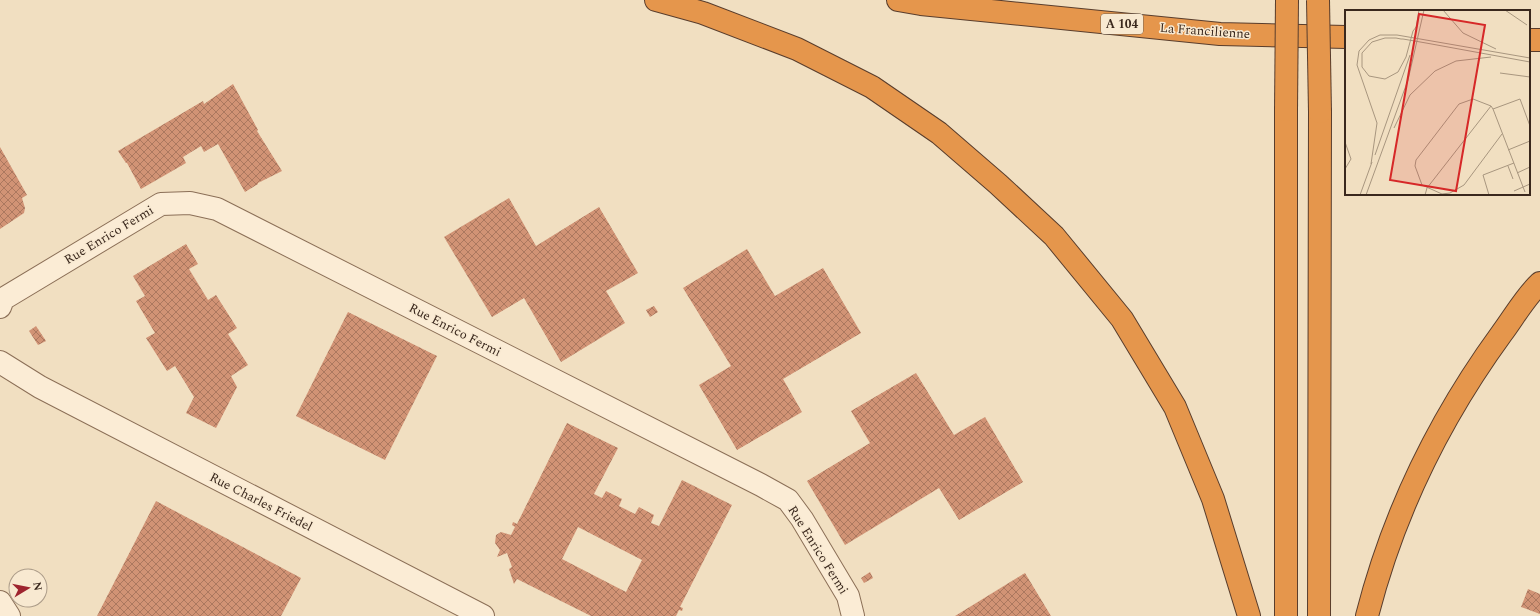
<svg xmlns="http://www.w3.org/2000/svg" width="1540" height="616" viewBox="0 0 1540 616" font-family="Spectral,serif">
  <defs>
    <pattern id="building-cross-hatch" width="8" height="8" patternUnits="userSpaceOnUse"><rect width="8" height="8" fill="#d19375"/><path d="M0 0l8 8M0 8l8-8" fill="none" stroke="#ab785f"/></pattern>
  </defs>
  <rect width="100%" height="100%" fill="#f1dfc1"/>
  <g fill="url(#building-cross-hatch)" fill-rule="evenodd">
    <path d="M233,84L258,130L257,131L282,171L258,183V184L245,192L218,144L204,152L201,146L183,157L186,163L141,189L127,163H126L118,151L203,101L204,104Z"/>
    <path d="M0,147L27,195L22,198L25,208L24,213L0,229Z"/>
    <path d="M509,198L536,246L599,207L638,273L606,291L625,323L561,362L524,298L492,317L444,237Z"/>
    <path d="M186,244L198,264L189,269L208,300L216,295L237,328L228,334L248,365L231,376L237,387L216,428L186,413L194,397L175,366L167,371L146,338L155,333L136,301L145,296L133,276Z"/>
    <path d="M747,249L775,296L823,268L861,333L783,379L802,412L737,450L699,385L731,366L683,288Z"/>
    <path d="M654,306L658,312L650,317L646,310Z"/>
    <path d="M348,312L437,356L385,460L296,416Z"/>
    <path d="M36,326L46,341L38,345L29,331Z"/>
    <path d="M916,373L954,435L985,417L1023,482L959,520L939,488L845,545L807,481L870,443L851,411Z"/>
    <path d="M567,423L618,448L594,494L602,498L606,491L622,499L619,506L635,514L639,507L654,515L651,523L659,526L682,480L732,505L680,607L683,608L682,611L679,610L676,616H591L517,579L514,584L509,569L512,567L507,553L497,557L500,550L495,543L496,535L501,532L511,535L515,527L512,525L513,522L517,524ZM578,527L642,560L626,592L562,559Z"/>
    <path d="M156,501L301,578L281,616H97Z"/>
    <path d="M870,572L873,578L864,583L861,578Z"/>
    <path d="M1025,573L1051,616H955Z"/>
    <path d="M1528,589L1540,594V614L1521,607Z"/>
  </g>
  <g fill="none" stroke-linecap="round" stroke-linejoin="round">
    <defs>
      <g id="minor">
        <path d="M0,307L3,299L161,204L190,203L217,209L761,485L788,500L802,519L848,596L853,616"/>
        <path d="M0,362L40,387L483,616"/>
        <path d="M0,602L9,616"/>
      </g>
      <g id="highway">
        <path d="M656,0L703,13L797,49L872,87L939,133L998,184L1054,236L1122,319L1175,407L1213,499L1249,616"/>
        <path d="M898,0L921,4L1220,34L1346,37"/>
        <path d="M1529,40H1540"/>
        <path d="M1286,616V110"/>
        <path d="M1319,616L1320,112"/>
        <path d="M1367,616C1393,514 1440,418 1502,333C1514,317 1525,297 1540,283"/>
      </g>
    </defs>
    <use href="#minor" stroke="#8b6f57" stroke-width="24"/>
    <use href="#highway" stroke="#593d2c" stroke-width="24"/>
    <use href="#minor" stroke="#fbecd5" stroke-width="22"/>
    <use href="#highway" stroke="#e5964c" stroke-width="22"/>
    <defs>
      <g id="highway-bridge">
        <path d="M1318,0L1320,112"/>
        <path d="M1286,110L1287,0"/>
      </g>
    </defs>
    <use href="#highway-bridge" stroke="#593d2c" stroke-width="24" stroke-linecap="butt"/>
    <use href="#highway-bridge" stroke="#e5964c" stroke-width="22"/>
  </g>
  <g text-anchor="middle" dominant-baseline="central" stroke-width="3" stroke-linejoin="round" paint-order="stroke">
    <rect fill="#f8e9d1" stroke="#736253" stroke-width="1" x="1101" y="14" width="42" height="20" rx="3"/>
    <g font-size="12" font-weight="bold" fill="#3a281d">
      <text x="1122" y="24">A 104</text>
    </g>
    <g font-size="13" fill="#3a281d" stroke="#f8e9d1">
      <text transform="translate(1205 31) rotate(4)">La Francilienne</text>
      <text transform="translate(109 235) rotate(-31)">Rue Enrico Fermi</text>
      <text transform="translate(455 330) rotate(27)">Rue Enrico Fermi</text>
      <text transform="translate(261 502) rotate(27)">Rue Charles Friedel</text>
      <text transform="translate(818 550) rotate(58)">Rue Enrico Fermi</text>
    </g>
  </g>
  <g transform="translate(1345 10)">
    <rect width="185" height="185" fill="#f1dfc1"/>
    <path fill="none" stroke="#a8967f" stroke-width="1" d="M98,0L118,23L151,39M160,0L182,15M72,16L68,21L61,47L53,62L40,69L24,66L17,57V43L27,32L40,28H51L56,29H58L81,33L185,52M71,18L74,0M155,63L185,67M148,99L175,89L185,116M49,118L65,85L90,61L111,51L146,47M157,124L119,175L105,183L97,184L77,175L70,156L71,150L114,94L128,89L146,96L148,99L180,182M0,132L6,149L0,159M163,140L185,131M30,145L65,45M26,154L32,113L12,55L14,41L24,30L35,25H52L185,48M163,156L168,169M172,163L185,157M169,181L185,174M15,185L27,152M21,185L63,70L79,0M80,185L82,178L146,96M144,185L138,165L169,153"/>
    <path fill="#d62828" fill-opacity="0.15" stroke="#d62828" stroke-width="2" d="M74,4L140,15L111,181L45,170Z"/>
    <rect width="185" height="185" fill="none" stroke="#3a281d" stroke-width="2"/>
  </g>
  <g transform="translate(28 588) rotate(80)"><circle r="19" fill="#f8e9d1" stroke="#ac9c89"/>
  <path d="M0-3L7 15L0 10L-7 15Z" fill="#9e242f"/>
  <text y="-6" font-size="11" font-weight="bold" text-anchor="middle" fill="#3a281d">N</text>
  </g>
</svg>
